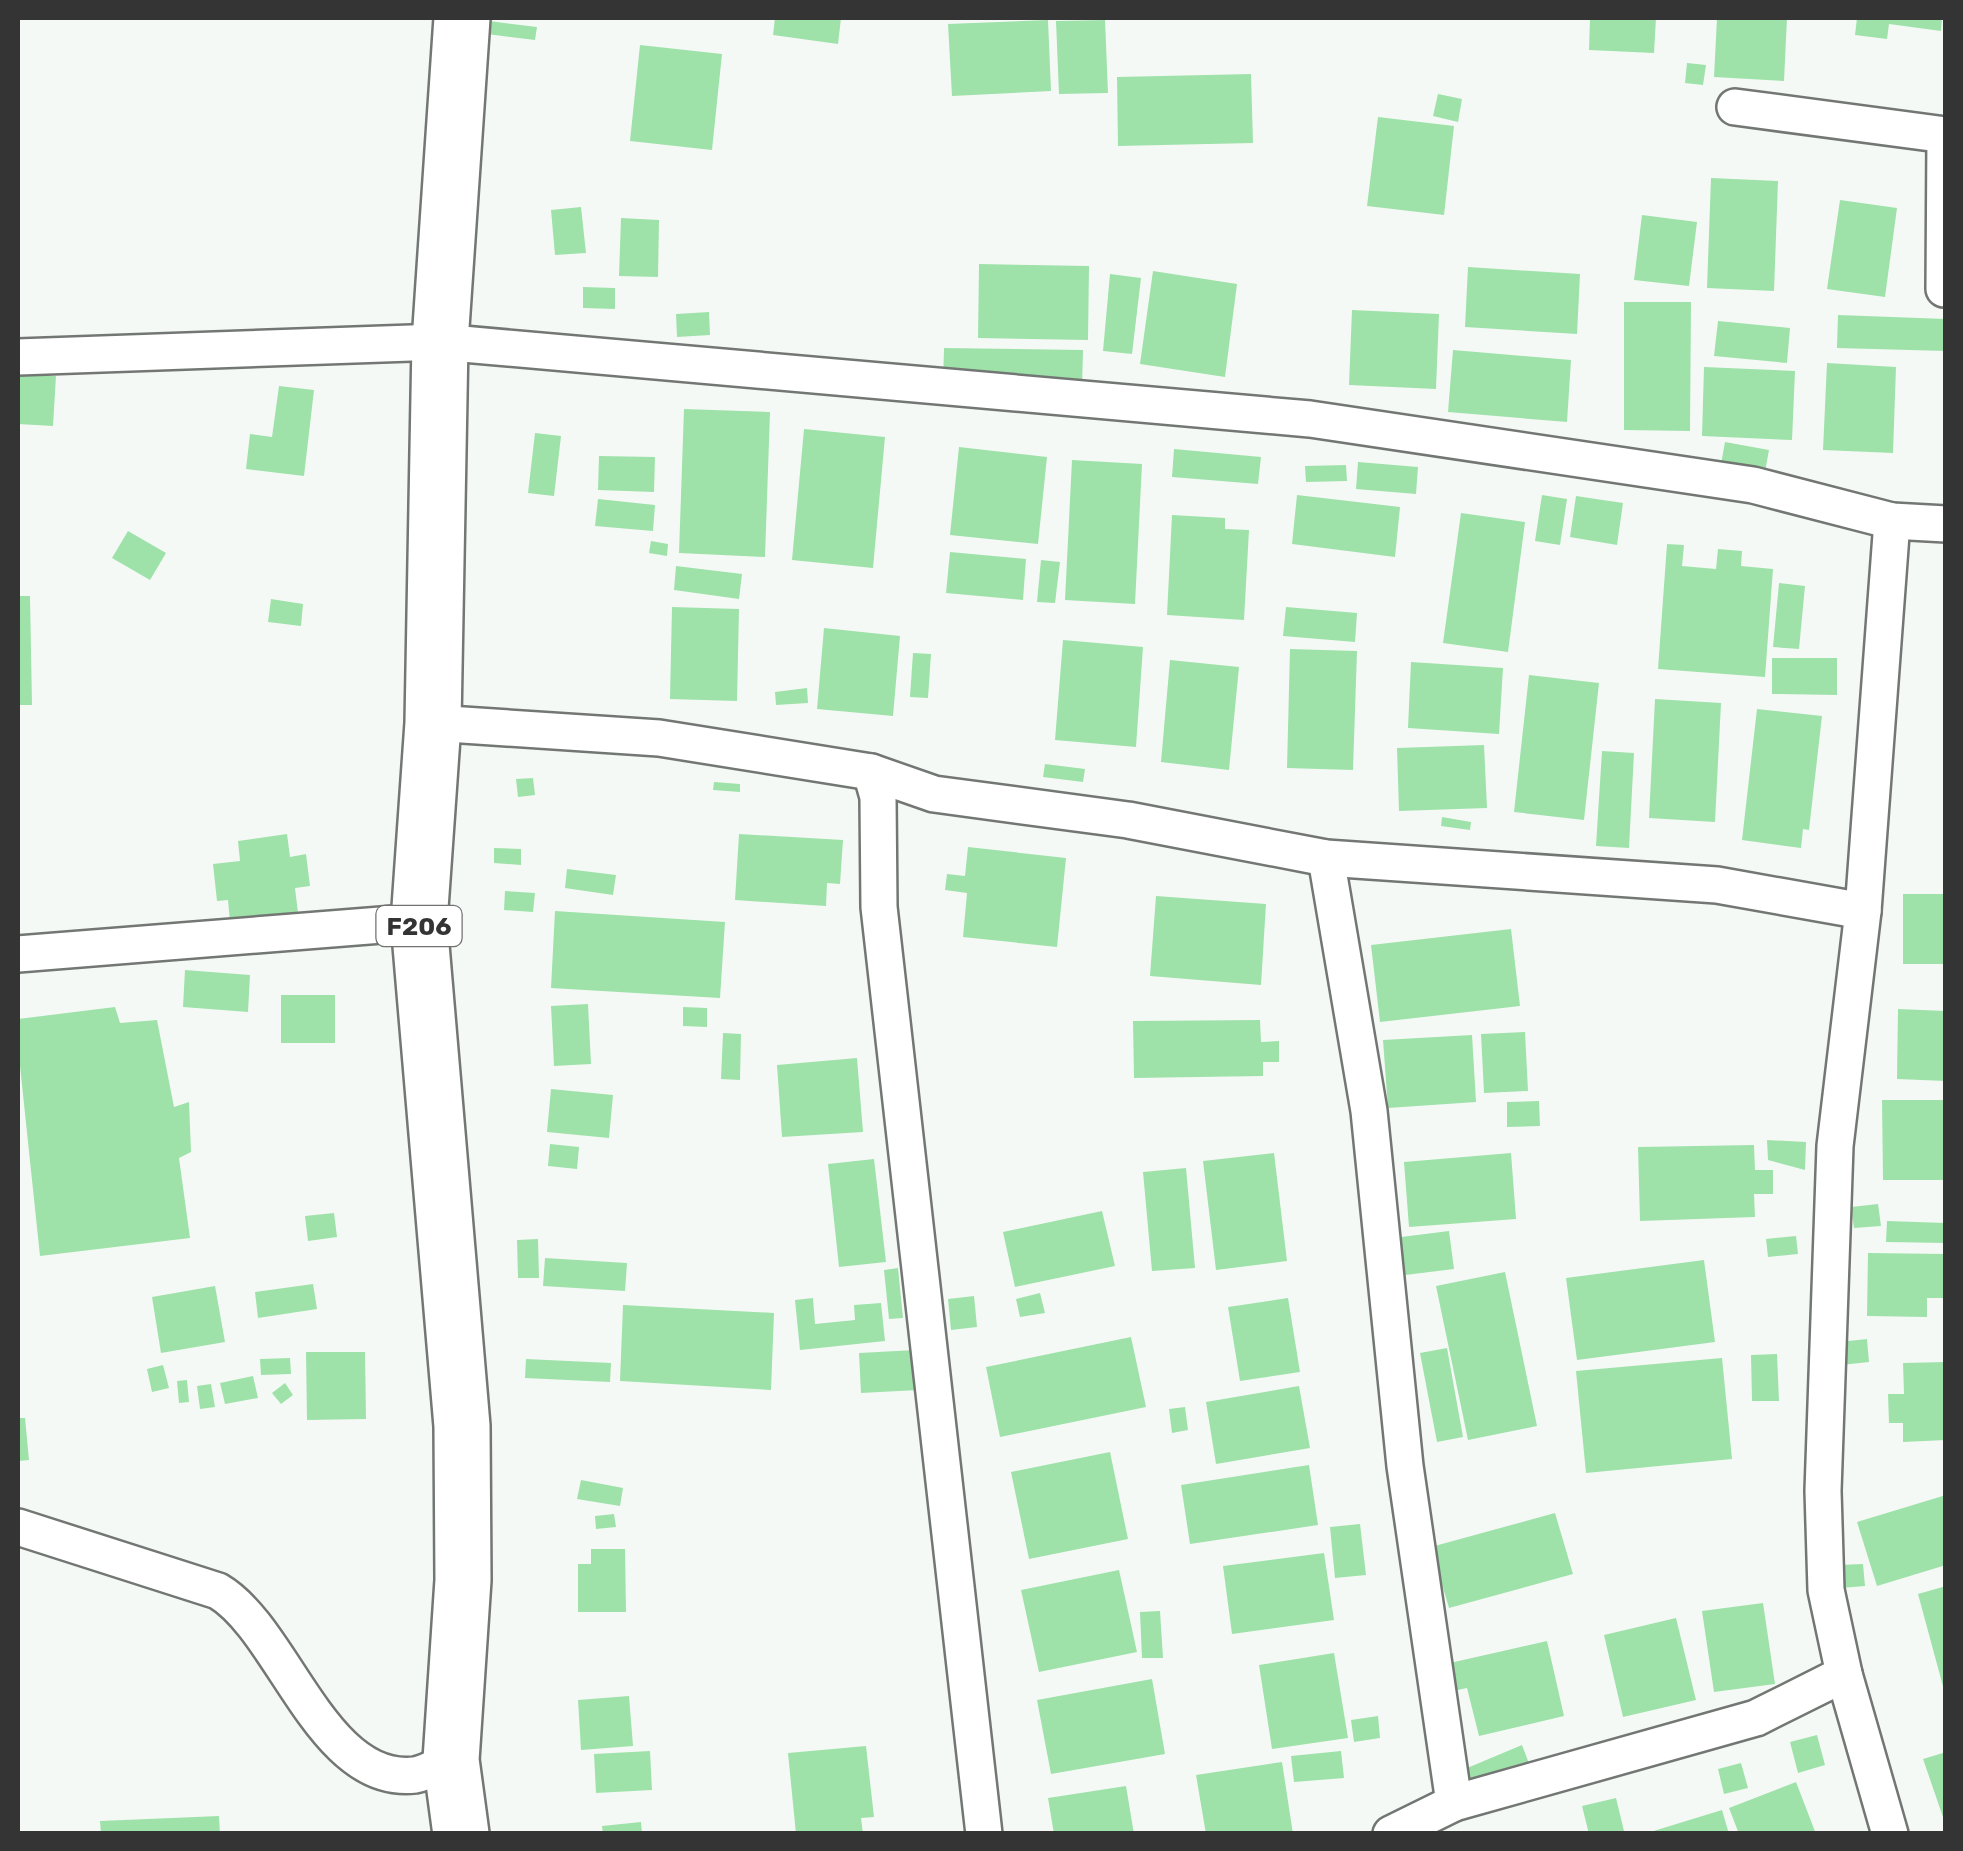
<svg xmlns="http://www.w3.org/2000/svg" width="1963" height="1851" viewBox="0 0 1963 1851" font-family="Rubik,sans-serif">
  <rect width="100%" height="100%" fill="#f5f9f6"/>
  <g fill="#9ee2a9">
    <path d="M775,18H841L838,44L773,35Z"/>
    <path d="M1590,18H1656L1654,53L1589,50Z"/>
    <path d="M1717,18H1787L1784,81L1714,77Z"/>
    <path d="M1857,18H1942L1941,31L1889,24L1887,39L1855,35Z"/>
    <path d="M1048,20L1051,91L952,96L948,24Z"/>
    <path d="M1105,20L1108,93L1059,94L1056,21Z"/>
    <path d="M489,21L537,27L535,40L487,34Z"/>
    <path d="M640,45L722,54L712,150L630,141Z"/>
    <path d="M1687,63L1706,65L1703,85L1685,83Z"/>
    <path d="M1251,74L1253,143L1118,146L1117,77Z"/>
    <path d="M1438,94L1462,99L1458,122L1433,116Z"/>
    <path d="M1378,117L1454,126L1444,215L1367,206Z"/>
    <path d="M1711,178L1778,181L1774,291L1707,288Z"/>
    <path d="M1840,200L1897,208L1885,297L1827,289Z"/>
    <path d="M581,207L586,253L555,255L551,210Z"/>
    <path d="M1642,215L1697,222L1689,286L1634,280Z"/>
    <path d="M621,218L659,220L658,277L619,276Z"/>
    <path d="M979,264L1089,266L1088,340L978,338Z"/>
    <path d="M1468,267L1580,274L1577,334L1465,327Z"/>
    <path d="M1153,271L1237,284L1225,377L1140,364Z"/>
    <path d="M1110,274L1141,278L1132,354L1103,351Z"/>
    <path d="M583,287L615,288V309L583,308Z"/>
    <path d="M1624,302H1691L1690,431L1624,430Z"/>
    <path d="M1352,310L1439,314L1436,389L1349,385Z"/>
    <path d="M709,312L710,335L677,337L676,314Z"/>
    <path d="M1838,315L1946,319V351L1837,348Z"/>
    <path d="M1718,321L1790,328L1787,363L1714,356Z"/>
    <path d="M944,348L1083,350L1082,388L943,385Z"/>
    <path d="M1453,350L1571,360L1567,422L1448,412Z"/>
    <path d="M1827,363L1896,367L1893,453L1823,450Z"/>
    <path d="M1704,367L1795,371L1792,440L1702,436Z"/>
    <path d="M18,374L56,376L53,426L18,424Z"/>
    <path d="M279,386L314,390L304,476L246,469L250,434L272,437Z"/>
    <path d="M684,409L770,412L765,557L679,553Z"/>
    <path d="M804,429L885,437L873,568L792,560Z"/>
    <path d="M535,433L561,436L554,496L528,493Z"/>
    <path d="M1725,442L1769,450L1765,472L1721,464Z"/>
    <path d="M959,447L1047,457L1038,544L950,535Z"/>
    <path d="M1174,449L1261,457L1258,484L1172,477Z"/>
    <path d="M599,456L655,457L654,492L598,490Z"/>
    <path d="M1072,460L1142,464L1135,604L1065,600Z"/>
    <path d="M1358,462L1418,467L1416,494L1356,489Z"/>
    <path d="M1346,465L1347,481L1306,482L1305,466Z"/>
    <path d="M1297,495L1400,507L1395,557L1292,544Z"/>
    <path d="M1542,495L1567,499L1560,545L1535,541Z"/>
    <path d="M1576,496L1623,503L1617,545L1570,537Z"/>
    <path d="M598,499L655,505L653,531L595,526Z"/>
    <path d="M1461,513L1525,522L1508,652L1443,643Z"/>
    <path d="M1172,515L1225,518V529L1249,530L1244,620L1167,615Z"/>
    <path d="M128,531L166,553L150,580L112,558Z"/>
    <path d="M651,541L668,544L667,556L649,553Z"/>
    <path d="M1667,544L1684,545L1682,566L1716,569L1718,549L1742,551L1741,566L1773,569L1765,677L1658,669Z"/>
    <path d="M950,552L1026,559L1023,600L946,593Z"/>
    <path d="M1041,560L1060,562L1055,603L1037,602Z"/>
    <path d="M676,566L742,574L739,599L674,590Z"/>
    <path d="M1779,583L1805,586L1799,649L1773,647Z"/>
    <path d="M18,596H30L32,705H18Z"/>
    <path d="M271,599L303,604L301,626L268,622Z"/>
    <path d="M672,607L739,609L737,701L670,699Z"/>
    <path d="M1286,607L1357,613L1355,642L1283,636Z"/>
    <path d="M824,628L900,636L893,716L817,709Z"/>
    <path d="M1063,640L1143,647L1136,747L1055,740Z"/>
    <path d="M1290,649L1357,651L1353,770L1287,768Z"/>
    <path d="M913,653L931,654L928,698L910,697Z"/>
    <path d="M1772,658H1837V695L1772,694Z"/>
    <path d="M1170,660L1239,667L1229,770L1161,762Z"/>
    <path d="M1411,662L1503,668L1499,734L1408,728Z"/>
    <path d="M1529,675L1599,683L1584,820L1514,812Z"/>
    <path d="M807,688L808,703L776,705L775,692Z"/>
    <path d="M1655,699L1721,703L1715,822L1649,818Z"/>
    <path d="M1757,709L1822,716L1809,830L1803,829L1801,848L1742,840Z"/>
    <path d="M1484,745L1487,808L1399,811L1397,748Z"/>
    <path d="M1602,751L1634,753L1629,848L1596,846Z"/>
    <path d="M1045,764L1085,769L1083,782L1043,777Z"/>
    <path d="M533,778L535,795L518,797L516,779Z"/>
    <path d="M714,782L740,784V792L713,790Z"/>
    <path d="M1442,817L1471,822L1470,830L1441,826Z"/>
    <path d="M287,834L290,857L306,854L310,886L295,888L298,913L230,922L228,900L217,901L213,864L240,861L238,841Z"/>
    <path d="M739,834L843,840L840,884L827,883L826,906L735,900Z"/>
    <path d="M968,847L1066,858L1057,947L963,937L967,893L945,890L947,874L965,876Z"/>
    <path d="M494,848L521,849V865L494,863Z"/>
    <path d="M567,869L616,875L613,895L565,888Z"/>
    <path d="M505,891L535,893L533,912L504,910Z"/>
    <rect x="1903" y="894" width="43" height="70"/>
    <path d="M1156,896L1266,904L1261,985L1150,976Z"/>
    <path d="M555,911L725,922L720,998L551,988Z"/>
    <path d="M1511,929L1520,1006L1380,1022L1371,945Z"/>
    <path d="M185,970L250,975L248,1012L183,1007Z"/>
    <rect x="281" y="995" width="54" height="48"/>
    <path d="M588,1004L591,1064L554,1066L551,1006Z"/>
    <path d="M115,1007L120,1023L157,1020L174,1107L189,1102L191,1152L179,1158L190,1238L40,1256L18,1047V1019Z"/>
    <path d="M683,1007L707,1008V1027L683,1026Z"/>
    <path d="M1898,1009L1946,1011V1081L1897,1079Z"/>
    <path d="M1260,1020L1261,1042L1279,1041V1062H1263V1076L1134,1078L1133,1021Z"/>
    <path d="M1525,1032L1528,1091L1484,1093L1481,1034Z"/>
    <path d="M723,1033L741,1034L740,1080L721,1079Z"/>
    <path d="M1472,1035L1476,1102L1388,1108L1383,1040Z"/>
    <path d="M857,1058L863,1132L782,1137L777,1065Z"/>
    <path d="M551,1089L613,1095L609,1138L547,1132Z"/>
    <path d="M1882,1100H1946V1180H1883Z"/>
    <path d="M1539,1101L1540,1126L1507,1127V1102Z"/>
    <path d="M1767,1140L1806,1142L1805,1170L1768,1160Z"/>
    <path d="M550,1144L579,1147L577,1169L548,1166Z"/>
    <path d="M1754,1145L1755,1170H1773V1194H1754L1755,1217L1640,1221L1638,1147Z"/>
    <path d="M1274,1153L1287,1261L1216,1270L1203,1161Z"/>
    <path d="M1511,1153L1516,1219L1409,1227L1404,1162Z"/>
    <path d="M874,1159L886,1262L839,1267L828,1164Z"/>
    <path d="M1186,1168L1195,1268L1152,1271L1143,1172Z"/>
    <path d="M1878,1204L1881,1226L1854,1228L1851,1207Z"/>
    <path d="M1102,1211L1115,1266L1015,1287L1003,1232Z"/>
    <path d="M334,1213L337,1237L308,1241L305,1216Z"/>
    <path d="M1887,1221L1946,1223V1243L1886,1242Z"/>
    <path d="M1449,1231L1454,1269L1389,1277L1385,1239Z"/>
    <path d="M1796,1236L1798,1254L1768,1257L1766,1239Z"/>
    <path d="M538,1239L539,1278H518L517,1240Z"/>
    <path d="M1868,1253L1946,1254V1298H1927V1317L1867,1316Z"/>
    <path d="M545,1258L627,1263L625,1291L543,1286Z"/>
    <path d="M1704,1260L1715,1342L1577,1360L1566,1278Z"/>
    <path d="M898,1268L903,1318L889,1319L884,1270Z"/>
    <path d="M1505,1272L1537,1426L1468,1440L1436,1286Z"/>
    <path d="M313,1284L317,1309L258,1318L255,1292Z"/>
    <path d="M215,1286L225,1342L161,1353L152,1297Z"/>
    <path d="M1040,1293L1045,1313L1020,1317L1016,1299Z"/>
    <path d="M974,1296L977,1327L951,1330L948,1299Z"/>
    <path d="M813,1298L815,1324L855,1320L854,1305L881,1303L885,1341L800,1350L795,1300Z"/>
    <path d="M1288,1298L1300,1372L1240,1381L1228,1307Z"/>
    <path d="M623,1305L774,1313L771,1390L620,1381Z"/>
    <path d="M1131,1337L1146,1407L1000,1437L986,1367Z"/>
    <path d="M1867,1339L1869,1362L1841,1365L1839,1342Z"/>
    <path d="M1447,1348L1463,1437L1437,1442L1420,1353Z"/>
    <path d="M915,1350L918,1390L861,1393L859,1353Z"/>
    <path d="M306,1352H365L366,1419L307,1420Z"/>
    <path d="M1777,1354L1779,1401H1752L1751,1355Z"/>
    <path d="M290,1358L291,1374L261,1375L260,1359Z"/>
    <path d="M1722,1358L1732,1459L1586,1473L1576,1371Z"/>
    <path d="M526,1359L611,1363L610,1382L525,1378Z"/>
    <path d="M1946,1362V1440L1903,1442V1423H1889L1888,1394H1904L1903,1363Z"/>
    <path d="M163,1365L169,1388L152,1392L147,1369Z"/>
    <path d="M253,1376L258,1398L225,1404L220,1383Z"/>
    <path d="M187,1380L189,1402L179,1403L177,1381Z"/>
    <path d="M285,1383L293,1395L281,1404L272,1393Z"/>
    <path d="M211,1384L215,1407L200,1409L197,1386Z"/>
    <path d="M1299,1386L1310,1448L1216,1464L1206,1402Z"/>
    <path d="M1185,1407L1188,1430L1172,1433L1169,1409Z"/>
    <path d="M18,1418H25L29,1460L18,1461Z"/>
    <path d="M1110,1452L1128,1539L1029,1559L1011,1472Z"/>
    <path d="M1309,1465L1318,1525L1190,1544L1181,1485Z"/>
    <path d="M581,1480L623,1488L620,1506L577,1499Z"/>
    <path d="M1946,1495V1565L1877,1586L1857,1522Z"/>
    <path d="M1555,1513L1573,1574L1449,1608L1431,1547Z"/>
    <path d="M614,1514L616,1527L596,1529L595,1516Z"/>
    <path d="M1360,1524L1366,1575L1335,1578L1330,1527Z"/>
    <path d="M591,1549H625L626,1612H578V1564H591Z"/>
    <path d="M1324,1553L1334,1620L1232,1634L1223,1566Z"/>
    <path d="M1863,1564L1865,1586L1841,1588L1839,1565Z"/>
    <path d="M1119,1570L1137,1652L1039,1672L1021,1590Z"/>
    <path d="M1946,1586V1690H1944L1918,1594Z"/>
    <path d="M1763,1603L1775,1684L1714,1692L1702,1611Z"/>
    <path d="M1160,1611L1163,1658H1142L1140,1612Z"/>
    <path d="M1676,1618L1696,1700L1623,1717L1604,1635Z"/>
    <path d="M1547,1641L1564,1716L1479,1736L1467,1688L1448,1692L1441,1665Z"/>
    <path d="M1334,1653L1348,1738L1272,1749L1259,1665Z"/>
    <path d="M1152,1679L1165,1754L1051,1774L1037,1700Z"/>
    <path d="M629,1696L633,1746L581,1750L578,1700Z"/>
    <path d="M1378,1716L1380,1738L1354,1742L1351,1720Z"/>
    <path d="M1817,1735L1825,1765L1798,1773L1790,1742Z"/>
    <path d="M1522,1745L1530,1766L1468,1791L1460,1771Z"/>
    <path d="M866,1746L874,1817L861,1818L863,1834H796L788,1753Z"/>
    <path d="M650,1751L652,1790L596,1793L594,1754Z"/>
    <path d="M1341,1751L1344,1778L1294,1782L1291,1756Z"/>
    <path d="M1946,1752V1823H1945L1923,1759Z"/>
    <path d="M1282,1762L1293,1834H1206L1196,1775Z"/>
    <path d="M1741,1763L1748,1788L1724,1794L1718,1769Z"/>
    <path d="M1796,1782L1816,1834H1739L1729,1808Z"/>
    <path d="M1126,1786L1134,1834H1054L1048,1798Z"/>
    <path d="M1616,1798L1624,1831L1589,1834L1582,1806Z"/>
    <path d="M1722,1810L1729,1834H1647V1833Z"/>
    <path d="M219,1816L220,1834H101L100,1821Z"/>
    <path d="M641,1822L642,1834H603L602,1826Z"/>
  </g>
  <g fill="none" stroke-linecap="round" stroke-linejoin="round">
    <defs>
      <g id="street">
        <path d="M1735,107L1946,135"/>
        <path d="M1944,289L1945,135"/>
        <path d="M18,357L440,342L1310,419L1753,485L1892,521L1946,524"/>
        <path d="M433,723L659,738L871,772L934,794L1128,820L1326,858L1717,885L1863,911"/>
        <path d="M871,772L878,797L879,907L984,1834"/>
        <path d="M1326,858L1369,1111L1405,1466L1454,1803"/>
        <path d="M18,954L419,922"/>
        <path d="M18,1527L218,1591C284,1630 322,1786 415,1775C427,1773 440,1765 451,1760"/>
        <path d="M1391,1834L1454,1803L1756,1718L1844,1674"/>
        <path d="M1890,1834L1844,1674L1826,1590L1823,1491L1835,1146L1863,911L1892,521"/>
      </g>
      <path id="primary" d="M461,1834L451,1760L463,1580L462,1426L419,922L433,723L440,342L462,18"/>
    </defs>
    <use href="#street" stroke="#737774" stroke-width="40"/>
    <use href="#primary" stroke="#737774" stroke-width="60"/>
    <use href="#street" stroke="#fff" stroke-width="35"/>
    <use href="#primary" stroke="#fff" stroke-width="55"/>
  </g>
  <g text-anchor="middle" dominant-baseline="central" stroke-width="8" stroke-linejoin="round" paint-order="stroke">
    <rect fill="#fff" stroke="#707170" stroke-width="2.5" x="376.5" y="906" width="85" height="40" rx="8"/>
    <g font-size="25" font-weight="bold" fill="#333433">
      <text x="419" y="926">F206</text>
    </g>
  </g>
  <rect width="1963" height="1851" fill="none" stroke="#333433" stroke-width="40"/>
</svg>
